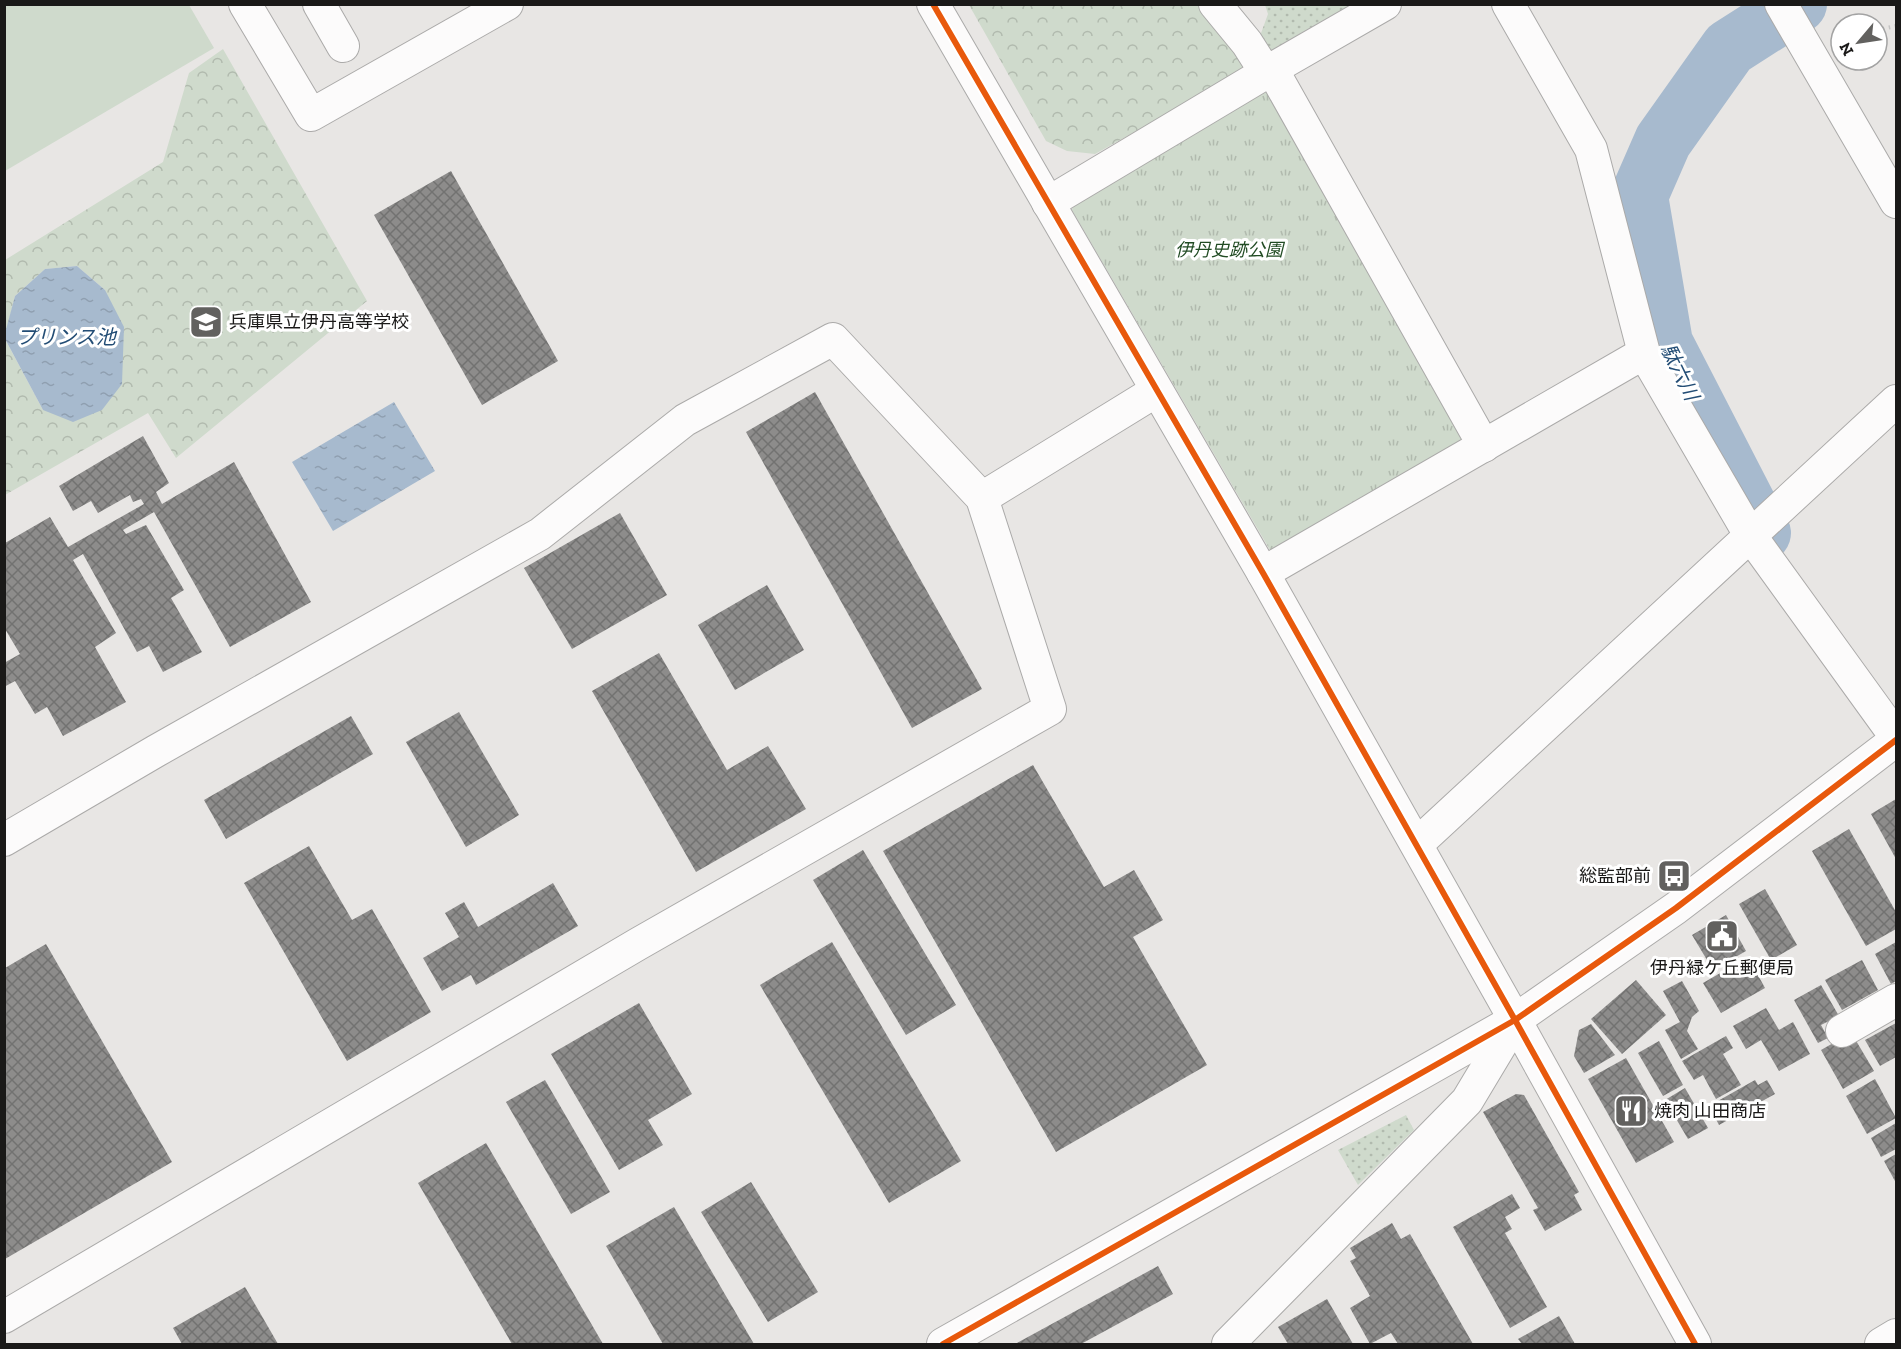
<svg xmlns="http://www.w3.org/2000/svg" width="1901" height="1349" viewBox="0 0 1901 1349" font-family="'Zilla Slab','Noto Sans JP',serif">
  <defs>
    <pattern id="grass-dots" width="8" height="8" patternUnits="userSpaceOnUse" patternTransform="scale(1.5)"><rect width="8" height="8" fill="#cfdacc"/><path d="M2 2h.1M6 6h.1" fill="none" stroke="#b1baae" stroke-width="1.8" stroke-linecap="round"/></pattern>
    <pattern id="forest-crowns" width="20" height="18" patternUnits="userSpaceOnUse" patternTransform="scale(1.5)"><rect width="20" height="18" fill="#cfdacc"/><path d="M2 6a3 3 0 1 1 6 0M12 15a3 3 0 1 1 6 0" fill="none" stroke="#b1baae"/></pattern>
    <pattern id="park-tufts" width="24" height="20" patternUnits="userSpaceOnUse" patternTransform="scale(1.5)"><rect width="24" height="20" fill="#cfdacc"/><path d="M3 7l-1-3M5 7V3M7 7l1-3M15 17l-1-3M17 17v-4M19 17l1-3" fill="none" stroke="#b1baae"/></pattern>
    <pattern id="water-ripples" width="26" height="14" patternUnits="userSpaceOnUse" patternTransform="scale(1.5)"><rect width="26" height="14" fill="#a7bace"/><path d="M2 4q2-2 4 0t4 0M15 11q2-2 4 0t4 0" fill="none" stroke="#8f9fb0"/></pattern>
    <pattern id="building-cross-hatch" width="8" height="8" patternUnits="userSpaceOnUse" patternTransform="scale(1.5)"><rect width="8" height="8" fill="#8d8c8b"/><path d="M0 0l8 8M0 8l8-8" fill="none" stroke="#727271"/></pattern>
  </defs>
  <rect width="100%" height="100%" fill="#e8e6e4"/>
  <g fill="url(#grass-dots)">
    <path d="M1265,5H1350L1270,51L1260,36L1268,14Z"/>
    <path d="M1406,1115L1414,1130L1358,1185L1338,1150Z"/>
  </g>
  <g fill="url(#forest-crowns)">
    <path d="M969,5H1199L1248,69L1095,154L1067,151L1046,141Z"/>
    <path d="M223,49L367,301L176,458L148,413L5,495V339L43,410L105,290L77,266L45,269L15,296L5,337V260L163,162L189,73Z"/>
  </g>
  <path fill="url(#park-tufts)" d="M1268,82L1466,436L1464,449L1274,557L1072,210L1076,194Z"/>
  <path fill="#cfdacc" d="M4,5H189L214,48L5,171Z"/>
  <g fill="url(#water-ripples)">
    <path d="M77,266L105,290L124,327L122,384L102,410L73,422L43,410L4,337L15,296L45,269Z"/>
    <path d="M394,402L435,471L333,531L292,462Z"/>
  </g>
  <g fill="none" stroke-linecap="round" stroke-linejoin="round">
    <path stroke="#a7bace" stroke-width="58" d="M1762,533L1664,343L1639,196L1663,141L1729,48L1798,4"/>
  </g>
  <g fill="url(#building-cross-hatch)">
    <path d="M451,171L558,361L482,405L374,215Z"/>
    <path d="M815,392L982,689L912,728L746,432Z"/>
    <path d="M143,436L169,483L156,492L162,504L234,462L311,602L230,647L154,512L123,530L126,534L146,525L184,590L171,598L202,652L163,672L149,646L137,652L83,554L73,560L116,633L95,647L126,702L63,736L47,707L35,714L15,681L4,687V663L20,654L5,629V543L50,517L68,547L144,504L141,499L133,502L130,495L98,513L91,501L73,511L59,486Z"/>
    <path d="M620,513L667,595L572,649L524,568Z"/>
    <path d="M767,585L804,650L735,690L698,625Z"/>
    <path d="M659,653L727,770L768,746L806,809L696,872L592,691Z"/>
    <path d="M459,712L519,815L466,847L406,742Z"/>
    <path d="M351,716L373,754L226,839L204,800Z"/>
    <path d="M1033,765L1104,887L1134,870L1163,920L1133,937L1207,1065L1056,1152L883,851Z"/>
    <path d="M1896,799V859L1871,814Z"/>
    <path d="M1849,829L1896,912V929L1866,946L1812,851Z"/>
    <path d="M309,846L352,920L372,909L431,1012L347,1061L244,883Z"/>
    <path d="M863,850L956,1005L906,1035L813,880Z"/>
    <path d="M553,883L578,926L476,985L471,975L442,991L423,958L459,937L445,913L464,902L478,927Z"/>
    <path d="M1765,889L1797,945L1771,960L1739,904Z"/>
    <path d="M1726,915L1746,951L1713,970L1692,935Z"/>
    <path d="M832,942L961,1161L889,1203L760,985Z"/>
    <path d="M1896,942V981L1891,984L1875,954Z"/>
    <path d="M46,944L172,1162L5,1259V968Z"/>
    <path d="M1748,957L1765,988L1721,1013L1703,983Z"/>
    <path d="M1862,960L1878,990L1842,1010L1825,980Z"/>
    <path d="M1636,980L1666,1015L1622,1054L1591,1019Z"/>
    <path d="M1682,981L1699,1011L1692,1017L1687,1031L1698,1049L1681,1059L1665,1030L1680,1022L1663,991Z"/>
    <path d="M1821,985L1839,1016L1821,1025L1828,1038L1818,1043L1794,1000Z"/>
    <path d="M639,1003L692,1094L648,1120L663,1145L619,1170L551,1054Z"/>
    <path d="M1766,1008L1779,1030L1793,1022L1810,1054L1779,1071L1761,1040L1746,1049L1733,1026Z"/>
    <path d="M1896,1023V1057L1880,1066L1865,1040Z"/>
    <path d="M1591,1024L1615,1055L1584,1073L1574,1056L1579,1030Z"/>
    <path d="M1726,1036L1733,1048L1723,1054L1741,1085L1716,1099L1703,1075L1694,1080L1682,1061Z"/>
    <path d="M1855,1039L1874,1071L1843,1089L1821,1050L1835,1042L1839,1048Z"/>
    <path d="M1659,1041L1683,1085L1663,1096L1638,1053Z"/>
    <path d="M1626,1058L1674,1142L1636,1163L1588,1079Z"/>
    <path d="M1875,1079L1896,1118L1867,1134L1846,1096Z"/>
    <path d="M545,1080L610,1192L571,1214L506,1102Z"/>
    <path d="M1755,1080L1758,1085L1767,1080L1775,1094L1719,1125L1709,1106Z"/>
    <path d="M1685,1088L1708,1128L1688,1139L1665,1100Z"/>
    <path d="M1516,1094L1524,1095L1579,1192L1574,1195L1582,1210L1545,1231L1533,1210L1538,1208L1483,1112Z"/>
    <path d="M1896,1123V1149L1881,1157L1871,1138Z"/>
    <path d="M486,1143L603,1344H512L418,1183Z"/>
    <path d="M1896,1154V1183L1884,1161Z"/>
    <path d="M751,1182L818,1292L768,1322L701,1212Z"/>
    <path d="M1512,1194L1520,1208L1505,1217L1512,1229L1505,1233L1547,1307L1510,1328L1453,1227Z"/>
    <path d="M674,1207L754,1344H663L606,1246Z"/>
    <path d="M1392,1223L1401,1239L1410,1234L1473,1344H1398L1391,1333L1370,1344L1350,1308L1370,1296L1350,1261L1356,1258L1350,1248Z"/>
    <path d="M1158,1266L1173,1294L1081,1344H1015Z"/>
    <path d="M245,1287L278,1344H182L173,1328Z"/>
    <path d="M1327,1299L1353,1344H1288L1278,1327Z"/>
    <path d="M1559,1316L1575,1344H1522L1518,1339Z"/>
  </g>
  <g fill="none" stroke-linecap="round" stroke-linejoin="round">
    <defs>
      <g id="minor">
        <path d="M245,4L311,115L507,4"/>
        <path d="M319,4L343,46"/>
        <path d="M933,4L1263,573L1515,1020L1695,1344"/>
        <path d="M1215,4L1247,43L1266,73"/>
        <path d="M1508,4L1591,149L1644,353L1750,535L1896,737"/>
        <path d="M1781,4L1896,202"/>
        <path d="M1272,69L1484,446"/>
        <path d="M1048,203L1272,69L1385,4"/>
        <path d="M982,498L1156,391"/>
        <path d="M1263,573L1644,353"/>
        <path d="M4,840L156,751L540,534L685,420L833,339L982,498L1050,709L638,944L4,1317"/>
        <path d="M1417,844L1896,401"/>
        <path d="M1842,1031L1896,1000"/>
        <path d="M943,1344L1515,1020L1676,908L1896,740"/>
        <path d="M1228,1344L1467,1101L1515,1021"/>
        <path d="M1881,1344L1896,1335"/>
      </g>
    </defs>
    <use href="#minor" stroke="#abaaa9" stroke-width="34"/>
    <path stroke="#c4c4c3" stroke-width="4" stroke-dasharray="1.5 4.5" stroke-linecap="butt" d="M1877,30L1896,26"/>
    <use href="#minor" stroke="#fcfbfb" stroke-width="32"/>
    <defs>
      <g id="cycleway">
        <path d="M933,4L1263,573L1515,1020L1695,1344"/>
        <path d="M943,1344L1515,1020L1676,908L1896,740"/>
      </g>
    </defs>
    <use href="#cycleway" stroke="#fff" stroke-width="10"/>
    <use href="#cycleway" stroke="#e8590c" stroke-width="6"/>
  </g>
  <defs>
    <symbol id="school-square" viewBox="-11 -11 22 22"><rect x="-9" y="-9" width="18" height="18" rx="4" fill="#62615f" stroke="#fff"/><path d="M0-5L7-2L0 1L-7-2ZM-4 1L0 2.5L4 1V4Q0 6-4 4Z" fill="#fff"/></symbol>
    <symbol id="bus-square" viewBox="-11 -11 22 22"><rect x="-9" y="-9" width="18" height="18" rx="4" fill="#62615f" stroke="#fff"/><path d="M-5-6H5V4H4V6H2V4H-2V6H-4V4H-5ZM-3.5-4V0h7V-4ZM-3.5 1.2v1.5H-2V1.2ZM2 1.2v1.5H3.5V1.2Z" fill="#fff"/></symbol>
    <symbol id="civic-square" viewBox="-11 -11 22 22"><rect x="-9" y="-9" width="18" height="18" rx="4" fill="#62615f" stroke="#fff"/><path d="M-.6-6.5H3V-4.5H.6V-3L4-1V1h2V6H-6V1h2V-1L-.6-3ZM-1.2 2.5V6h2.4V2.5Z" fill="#fff"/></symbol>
    <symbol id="restaurant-square" viewBox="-11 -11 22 22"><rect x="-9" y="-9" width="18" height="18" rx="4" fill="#62615f" stroke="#fff"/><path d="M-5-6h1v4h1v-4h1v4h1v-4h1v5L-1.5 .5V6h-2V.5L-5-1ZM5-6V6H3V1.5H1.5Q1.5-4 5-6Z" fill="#fff"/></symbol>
  </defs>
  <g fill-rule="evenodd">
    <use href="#school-square" x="187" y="303" width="38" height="38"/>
    <use href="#bus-square" x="1655" y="857" width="38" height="38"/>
    <use href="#civic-square" x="1703" y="917" width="38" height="38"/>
    <use href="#restaurant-square" x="1612" y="1092" width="38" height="38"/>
  </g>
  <g text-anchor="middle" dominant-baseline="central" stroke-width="6" stroke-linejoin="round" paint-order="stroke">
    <g font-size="18" font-style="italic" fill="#224c24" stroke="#fff">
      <text x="1229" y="250">伊丹史跡公園</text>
    </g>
    <g font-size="18" fill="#1a1918" stroke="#fff" text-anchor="start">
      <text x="229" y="322">兵庫県立伊丹高等学校</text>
      <text x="1651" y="876" text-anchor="end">総監部前</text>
      <text x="1722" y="968" text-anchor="middle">伊丹緑ケ丘郵便局</text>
      <text x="1654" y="1111">焼肉 山田商店</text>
    </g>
    <g font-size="20" font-style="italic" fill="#234d75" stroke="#fff">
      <text x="66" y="337">プリンス池</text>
      <text transform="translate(1680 372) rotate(64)">駄六川</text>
    </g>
  </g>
  <rect width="1901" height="1349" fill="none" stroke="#1a1918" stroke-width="12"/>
  <g transform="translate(1859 42) rotate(241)"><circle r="28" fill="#ffffff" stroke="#a3a3a3" stroke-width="1.5"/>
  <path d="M0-4.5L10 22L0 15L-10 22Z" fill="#62615f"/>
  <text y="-9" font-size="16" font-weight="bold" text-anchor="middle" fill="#1a1918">N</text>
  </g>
</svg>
